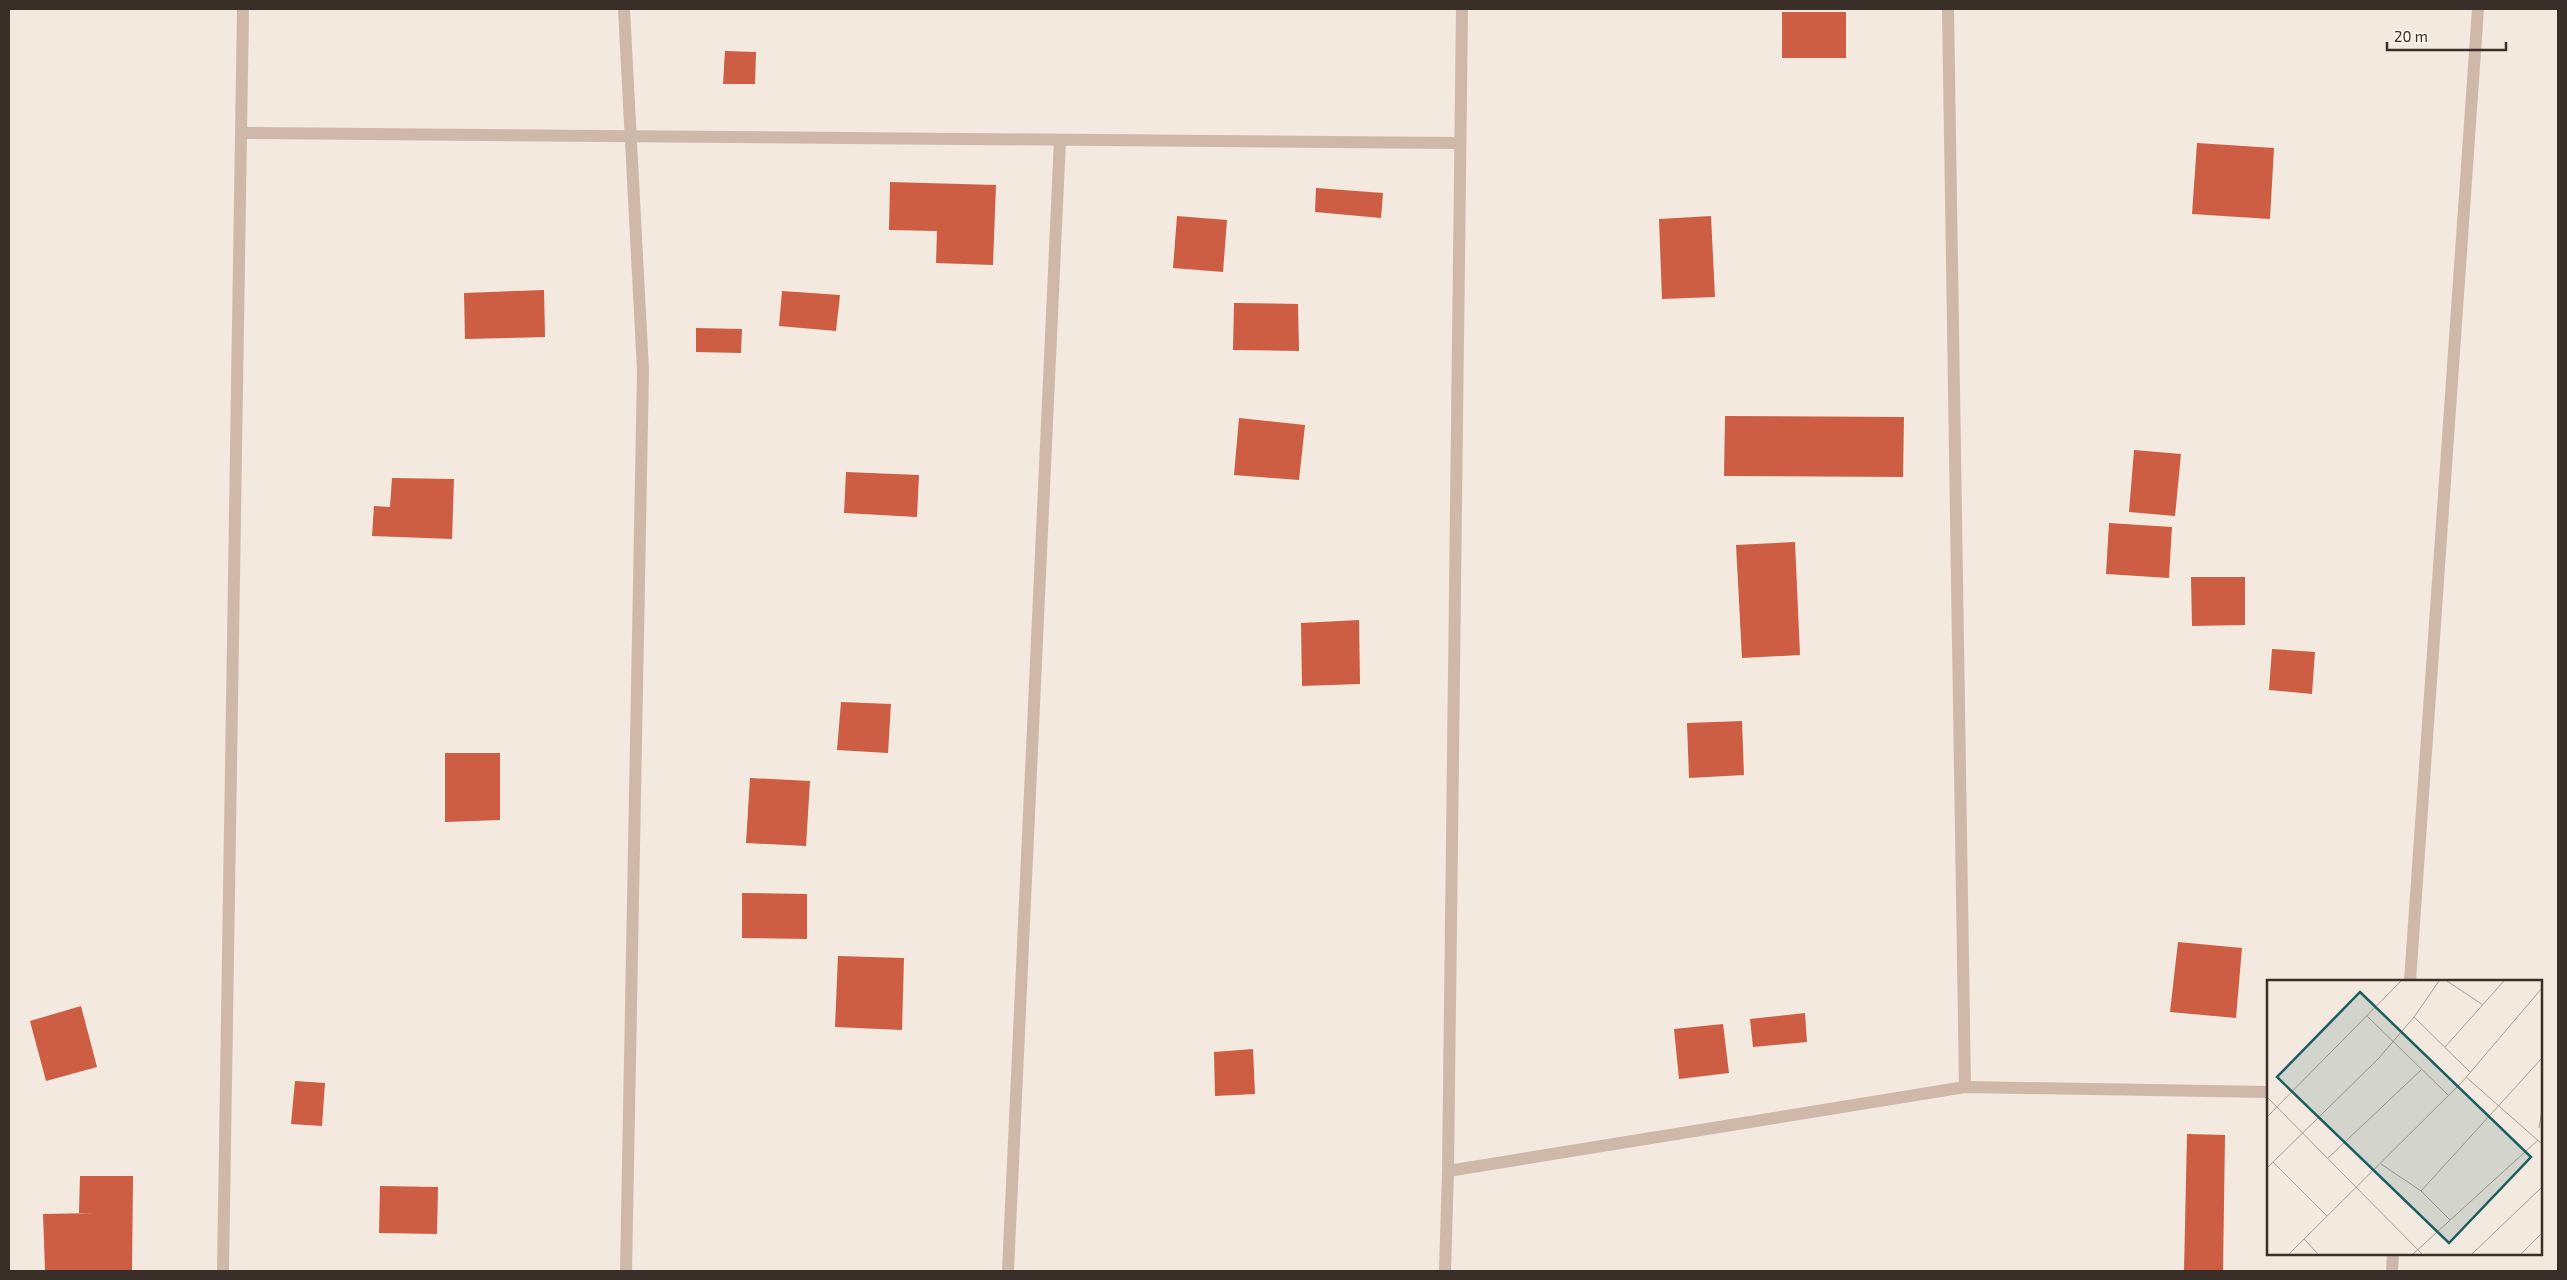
<svg xmlns="http://www.w3.org/2000/svg" width="2567" height="1280" viewBox="0 0 2567 1280" font-family="'Exo 2',sans-serif">
  <rect width="100%" height="100%" fill="#f4e9de"/>
  <g fill="#cd5d43">
    <rect x="1782" y="12" width="64" height="46"/>
    <path d="M725,51L756,52L755,84H723Z"/>
    <path d="M2197,143L2274,148L2270,219L2192,214Z"/>
    <path d="M890,182L996,185L993,265L936,263L937,231L889,230Z"/>
    <path d="M1316,188L1383,193L1381,218L1315,212Z"/>
    <path d="M1177,216L1227,220L1223,272L1173,268Z"/>
    <path d="M1711,216L1715,297L1662,299L1659,219Z"/>
    <path d="M544,290L545,337L465,339L464,293Z"/>
    <path d="M782,291L840,295L836,331L779,326Z"/>
    <path d="M1234,303L1298,304L1299,351L1233,350Z"/>
    <path d="M696,328L742,329L741,353L696,352Z"/>
    <path d="M1725,416L1904,417L1903,477L1724,476Z"/>
    <path d="M1239,418L1305,425L1299,480L1234,475Z"/>
    <path d="M2134,450L2181,454L2175,516L2129,512Z"/>
    <path d="M846,472L919,475L917,517L844,513Z"/>
    <path d="M392,478L454,479L452,539L372,536L374,506L390,507Z"/>
    <path d="M2109,523L2172,527L2169,578L2106,574Z"/>
    <path d="M1795,542L1800,655L1742,658L1736,545Z"/>
    <path d="M2191,577H2245V625L2192,626Z"/>
    <path d="M1359,620L1360,684L1302,686L1301,623Z"/>
    <path d="M2272,649L2315,652L2312,694L2269,690Z"/>
    <path d="M841,702L891,704L888,753L837,750Z"/>
    <path d="M1742,721L1744,775L1689,778L1687,723Z"/>
    <path d="M445,753H500V820L445,822Z"/>
    <path d="M750,778L810,781L806,846L746,843Z"/>
    <path d="M742,893L807,894V939L742,938Z"/>
    <path d="M2178,942L2242,948L2236,1018L2170,1012Z"/>
    <path d="M838,956L904,958L902,1030L835,1027Z"/>
    <path d="M81,1006L97,1067L46,1081L30,1021Z"/>
    <path d="M1805,1013L1807,1042L1753,1047L1750,1019Z"/>
    <path d="M1723,1024L1729,1073L1679,1079L1674,1029Z"/>
    <path d="M1253,1049L1255,1094L1215,1096L1214,1052Z"/>
    <path d="M295,1081L325,1083L322,1126L291,1124Z"/>
    <path d="M2187,1134L2225,1135L2223,1271H2184Z"/>
    <path d="M80,1176H133L132,1271H45L43,1214L96,1213H79Z"/>
    <path d="M380,1186L438,1187L437,1234L379,1233Z"/>
  </g>
  <g fill="none" stroke-linecap="round" stroke-linejoin="round">
    <g stroke="#ceb8a9" stroke-width="12">
      <path d="M624,9L643,370L626,1271"/>
      <path d="M1948,9L1965,1087"/>
      <path d="M242,133L1459,143"/>
      <path d="M2410,981L2478,9"/>
      <path d="M1448,1171L1965,1087L2268,1092"/>
      <path d="M223,1271L243,9"/>
      <path d="M1008,1271L1060,140"/>
      <path d="M2392,1271L2393,1254"/>
    </g>
    <path stroke="#ceb8a9" stroke-width="12" d="M1445,1271L1448,1171L1462,9"/>
  </g>
  <g transform="translate(2267 980)">
    <rect width="275" height="275" fill="#f4e9de"/>
    <path fill="none" stroke="#aa9e96" stroke-width="1" d="M180,1L216,25M100,36L181,115M147,37L203,92M178,67L237,1M199,97L275,164M0,117L155,274M0,137L134,1M272,148L275,130M61,178L154,90M6,182L60,236M114,184L154,211L183,240M0,188L112,78L147,37L172,1M154,211L275,78M37,259L51,274M22,274L196,101L275,8M146,274L271,160M205,274L275,207M254,274L275,253"/>
    <path fill="#1b5e5f" fill-opacity="0.15" stroke="#1b5e5f" stroke-width="2.5" d="M93,12L264,177L182,263L10,97Z"/>
    <rect width="275" height="275" fill="none" stroke="#3a2e29" stroke-width="2.5"/>
  </g>
  <rect width="2567" height="1280" fill="none" stroke="#3a2e29" stroke-width="20"/>
  <path d="M2387 42v8h119v-8" fill="none" stroke="#3a2e29" stroke-width="2.5"/>
  <text x="2394" y="42" font-size="15" fill="#3a2e29" stroke="#fbf3eb" stroke-width="4" paint-order="stroke">20 m</text>
</svg>
